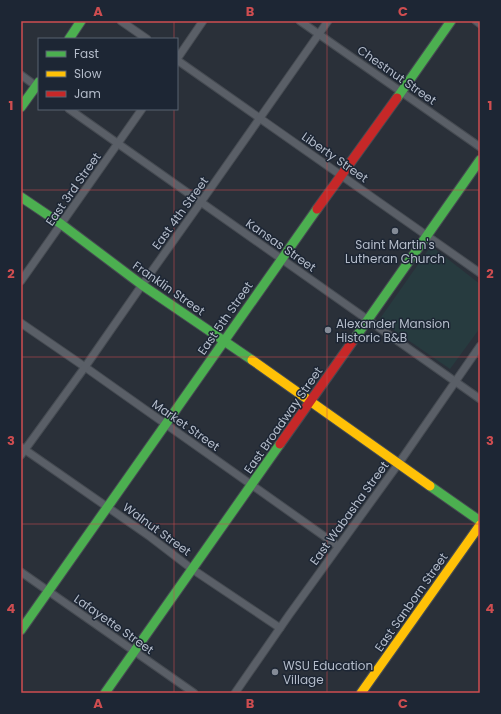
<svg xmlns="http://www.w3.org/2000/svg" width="501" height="714" viewBox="0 0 501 714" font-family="Poppins,sans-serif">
  <rect width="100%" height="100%" fill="#2a3039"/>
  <path fill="#273b3f" d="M431,246L480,284V328L450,369L379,320Z"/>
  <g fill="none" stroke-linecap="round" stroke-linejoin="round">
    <defs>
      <g id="street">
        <path d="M121,21L147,39"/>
        <path d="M300,21L480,147"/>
        <path d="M476,21L480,24"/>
        <path d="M177,59L203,21"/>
        <path d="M177,60L480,273"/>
        <path d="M21,75L39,88"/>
        <path d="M69,109L480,399"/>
        <path d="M21,281L142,109"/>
        <path d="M21,323L85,367L338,546"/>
        <path d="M21,447L149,536L192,569L280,628"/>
        <path d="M21,455L85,367L142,285L201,202L328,21"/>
        <path d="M21,572L194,693"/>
        <path d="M235,693L289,615L399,463L480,346"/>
      </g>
      <g id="fast">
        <path d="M69,39L81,21"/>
        <path d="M397,98L451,21"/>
        <path d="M21,107L39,82"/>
        <path d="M21,197L61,224L142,285L252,360"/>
        <path d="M355,338L480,160"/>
        <path d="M430,486L480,521"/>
        <path d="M21,630L317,209"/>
        <path d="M105,693L280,444"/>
      </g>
      <g id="slow">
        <path d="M252,360L430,486"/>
        <path d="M361,693L480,525"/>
      </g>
      <g id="jam">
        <path d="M317,209L397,98"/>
        <path d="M280,444L355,338"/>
      </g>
    </defs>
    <use href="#street" stroke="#464b52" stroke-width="9"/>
    <use href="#fast" stroke="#464b52" stroke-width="11"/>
    <use href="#slow" stroke="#464b52" stroke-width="11"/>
    <use href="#jam" stroke="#464b52" stroke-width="11"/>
    <use href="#street" stroke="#5a5f67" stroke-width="7"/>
    <use href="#fast" stroke="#4caf50" stroke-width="9"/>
    <use href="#slow" stroke="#ffc107" stroke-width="9"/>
    <use href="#jam" stroke="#c62828" stroke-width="9"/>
  </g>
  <path fill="none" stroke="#ce4d50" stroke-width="1" stroke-opacity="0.55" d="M174,21V39M327,21V693M174,109V693M21,190H480M21,357H480M21,524H480"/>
  <g fill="#848b97" stroke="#1d2634" stroke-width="1.5">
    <circle cx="395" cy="231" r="4"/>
    <circle cx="328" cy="330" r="4"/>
    <circle cx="275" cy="672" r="4"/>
  </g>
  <g text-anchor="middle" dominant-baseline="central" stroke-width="3" stroke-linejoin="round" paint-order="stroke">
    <g font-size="12" fill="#b4bcca" stroke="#1d2634">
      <text transform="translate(397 75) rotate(35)">Chestnut Street</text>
      <text transform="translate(335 157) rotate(35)">Liberty Street</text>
      <text transform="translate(73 189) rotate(-55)">East 3rd Street</text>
      <text transform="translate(180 213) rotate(-54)">East 4th Street</text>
      <text transform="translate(281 245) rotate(35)">Kansas Street</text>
      <text transform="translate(169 288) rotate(35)">Franklin Street</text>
      <text transform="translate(225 318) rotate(-55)">East 5th Street</text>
      <text transform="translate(283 420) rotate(-55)">East Broadway Street</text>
      <text transform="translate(186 425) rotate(35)">Market Street</text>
      <text transform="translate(349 513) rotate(-54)">East Wabasha Street</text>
      <text transform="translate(157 529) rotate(36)">Walnut Street</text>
      <text transform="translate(411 602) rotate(-55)">East Sanborn Street</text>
      <text transform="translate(114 624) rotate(35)">Lafayette Street</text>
    </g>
    <g font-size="12" fill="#b4bcca" stroke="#1d2634" text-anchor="start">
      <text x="395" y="244" text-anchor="middle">Saint Martin's<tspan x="395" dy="14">Lutheran Church</tspan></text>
      <text x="336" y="323">Alexander Mansion<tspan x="336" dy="14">Historic B&amp;B</tspan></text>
      <text x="283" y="665">WSU Education<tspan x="283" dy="14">Village</tspan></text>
    </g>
  </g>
  <rect width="501" height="714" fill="none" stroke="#1d2634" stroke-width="44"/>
  <rect x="38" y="38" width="140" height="72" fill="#1d2634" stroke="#596270"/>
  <rect x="46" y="51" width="20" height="6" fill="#4caf50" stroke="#596270"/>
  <text x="74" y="58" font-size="12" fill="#b4bcca">Fast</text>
  <rect x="46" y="71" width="20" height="6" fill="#ffc107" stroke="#596270"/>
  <text x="74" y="78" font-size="12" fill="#b4bcca">Slow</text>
  <rect x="46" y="91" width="20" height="6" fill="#c62828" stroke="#596270"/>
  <text x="74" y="98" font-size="12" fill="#b4bcca">Jam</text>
  <rect x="22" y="22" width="457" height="670" fill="none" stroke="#ce4d50" stroke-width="1.5"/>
  <g font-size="13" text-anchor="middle" font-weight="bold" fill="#ce4d50">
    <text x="98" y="16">A</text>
    <text x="250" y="16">B</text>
    <text x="403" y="16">C</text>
    <text x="11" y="110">1</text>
    <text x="490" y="110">1</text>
    <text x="11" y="278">2</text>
    <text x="490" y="278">2</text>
    <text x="11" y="445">3</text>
    <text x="490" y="445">3</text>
    <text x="11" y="613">4</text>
    <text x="490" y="613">4</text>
    <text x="98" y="708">A</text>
    <text x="250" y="708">B</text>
    <text x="403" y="708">C</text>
  </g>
</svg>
